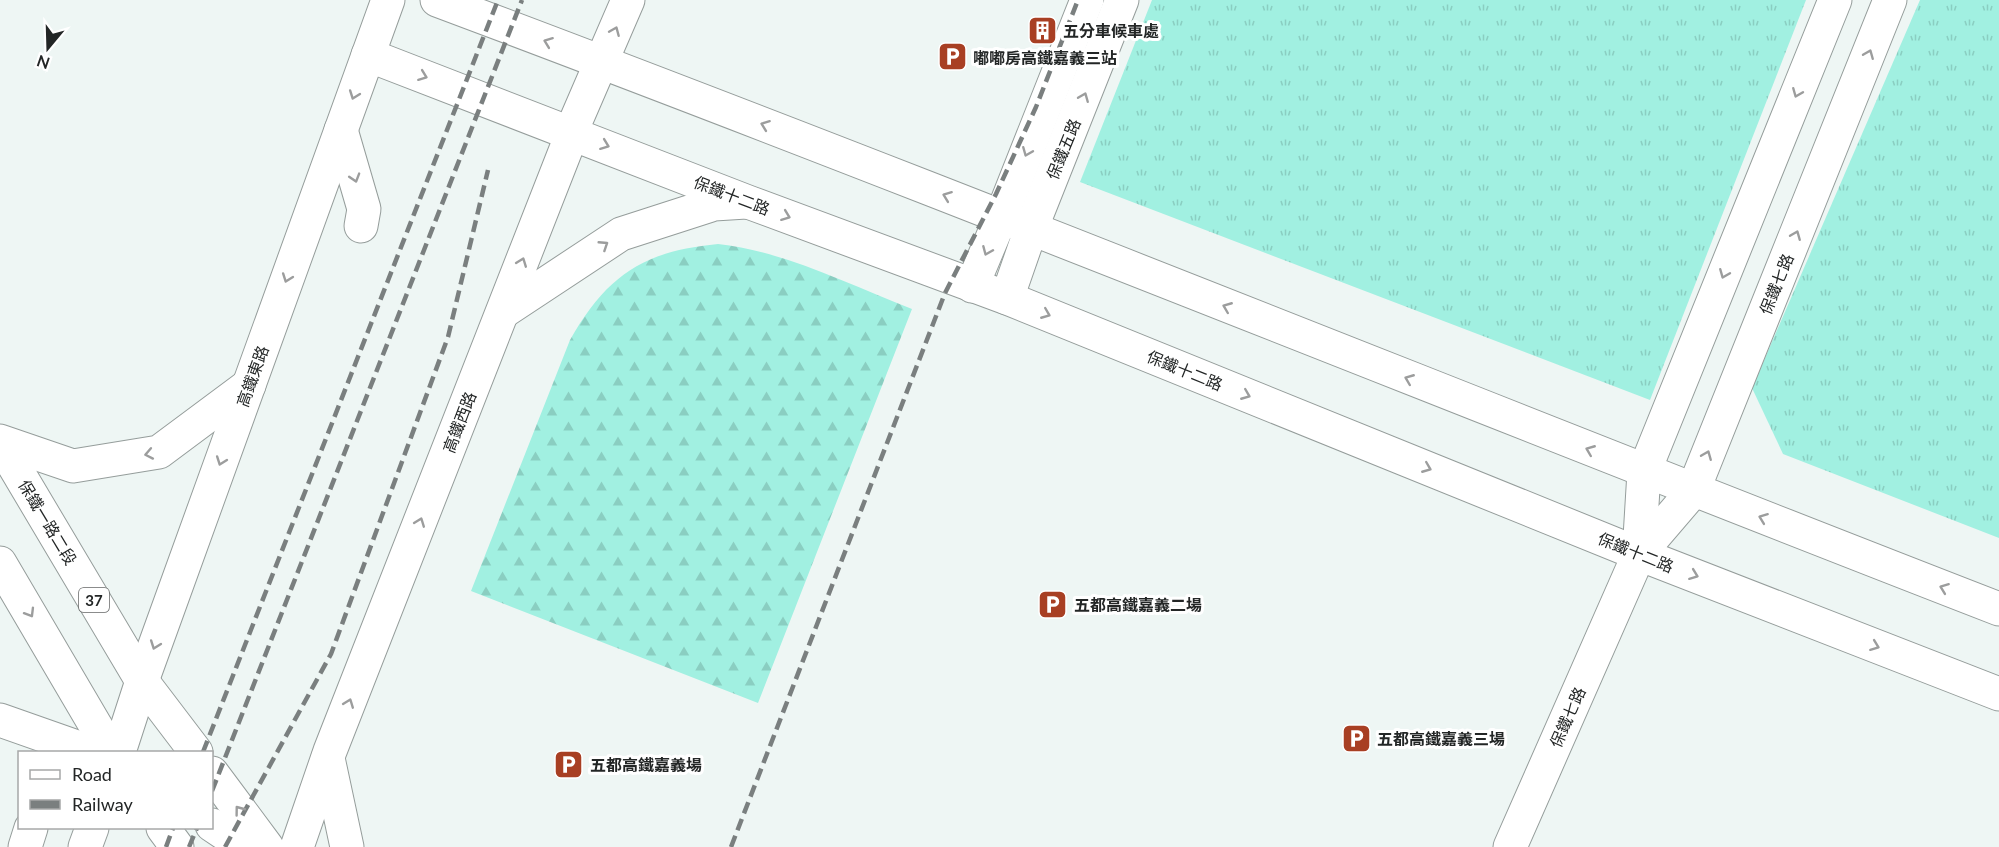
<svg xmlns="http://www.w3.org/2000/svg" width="1999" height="847" viewBox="0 0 1999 847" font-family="Lato,'Noto Sans TC',sans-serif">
  <defs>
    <pattern id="grass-tufts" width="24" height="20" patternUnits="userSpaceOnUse" patternTransform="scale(1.5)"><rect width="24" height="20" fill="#a1f0e1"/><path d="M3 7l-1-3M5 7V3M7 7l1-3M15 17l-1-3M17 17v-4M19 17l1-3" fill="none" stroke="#8acec1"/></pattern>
    <pattern id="forest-firs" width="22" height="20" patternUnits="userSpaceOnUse" patternTransform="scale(1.5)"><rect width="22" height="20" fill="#a1f0e1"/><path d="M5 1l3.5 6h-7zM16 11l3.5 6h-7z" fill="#8acec1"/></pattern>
  </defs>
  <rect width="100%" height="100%" fill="#eef6f4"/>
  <g fill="url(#grass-tufts)">
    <path d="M1152,0H1806L1650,400L1080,182Z"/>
    <path d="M1920,0H1999V538L1783,454L1752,388Z"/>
  </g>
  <path fill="url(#forest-firs)" d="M718,244C784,251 850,285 912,309L758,703L471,591L570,340C607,275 644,251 718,244Z"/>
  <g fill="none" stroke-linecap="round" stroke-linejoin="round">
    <defs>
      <g id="minor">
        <path d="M437,0C960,196 1478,407 1999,609"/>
        <path d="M368,55L748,202L1007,298L1639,554L1999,694"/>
        <path d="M341,130L364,209L361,226"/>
        <path d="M972,286L1001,217L1087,0"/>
        <path d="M1007,298L1031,229L1122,0"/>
        <path d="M503,312L621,234L714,204L746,202"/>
        <path d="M1639,554L1644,472L1835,0"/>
        <path d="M0,720L91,752"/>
        <path d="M119,752L142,681L388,0"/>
        <path d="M328,758L347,847"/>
        <path d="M212,825L245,847"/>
        <path d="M163,828L177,847"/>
        <path d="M297,847L330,751L570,139L571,132L628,0"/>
        <path d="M1510,847L1639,554L1693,491L1890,0"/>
      </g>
      <g id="major">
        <path d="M0,441L73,466L159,452L249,385"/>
        <path d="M0,442L142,681L196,752"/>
        <path d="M0,563L111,752"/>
        <path d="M212,773L267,847"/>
        <path d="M25,847L31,828"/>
        <path d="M85,847L92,828"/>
      </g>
    </defs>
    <use href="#minor" stroke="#959d9b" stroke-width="35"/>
    <use href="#major" stroke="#959d9b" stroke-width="35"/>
    <use href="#minor" stroke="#fff" stroke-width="33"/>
    <use href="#major" stroke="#fff" stroke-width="33"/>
    <g stroke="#7a7f7f" stroke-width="4.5" stroke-dasharray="12 6" stroke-linecap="butt">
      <path d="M203,752L498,0"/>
      <path d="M212,791L522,0"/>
      <path d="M166,847L173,828"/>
      <path d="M189,847L197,828"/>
      <path d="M225,847L331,654L448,337L488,170"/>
      <path d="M731,847L945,293L996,194L1036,107L1078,0"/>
    </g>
  </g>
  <defs><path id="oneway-chevron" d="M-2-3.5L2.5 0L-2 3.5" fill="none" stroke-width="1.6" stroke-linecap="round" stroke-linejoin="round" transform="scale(1.5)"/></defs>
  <g stroke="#9c9d9d">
    <use href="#oneway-chevron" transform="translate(615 31) rotate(-67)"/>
    <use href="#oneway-chevron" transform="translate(548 42) rotate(-159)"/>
    <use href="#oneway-chevron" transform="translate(1869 54) rotate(-68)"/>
    <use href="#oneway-chevron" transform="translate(423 76) rotate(21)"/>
    <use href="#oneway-chevron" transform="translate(1797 93) rotate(112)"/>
    <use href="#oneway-chevron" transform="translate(354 95) rotate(110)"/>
    <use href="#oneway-chevron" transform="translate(1084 97) rotate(-68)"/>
    <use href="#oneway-chevron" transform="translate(765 125) rotate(-159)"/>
    <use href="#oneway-chevron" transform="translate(605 145) rotate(21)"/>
    <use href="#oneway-chevron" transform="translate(1027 152) rotate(112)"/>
    <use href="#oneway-chevron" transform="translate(355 178) rotate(73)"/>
    <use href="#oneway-chevron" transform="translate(947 196) rotate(-159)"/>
    <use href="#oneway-chevron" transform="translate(786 216) rotate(21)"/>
    <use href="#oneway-chevron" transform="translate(1796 235) rotate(-68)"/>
    <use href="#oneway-chevron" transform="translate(604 245) rotate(-33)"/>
    <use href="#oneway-chevron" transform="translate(987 251) rotate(113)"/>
    <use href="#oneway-chevron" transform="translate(522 262) rotate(-69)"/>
    <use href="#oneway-chevron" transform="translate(1724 274) rotate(112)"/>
    <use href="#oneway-chevron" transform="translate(287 278) rotate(110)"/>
    <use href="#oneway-chevron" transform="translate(1227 307) rotate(-158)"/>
    <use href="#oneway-chevron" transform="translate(1046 314) rotate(22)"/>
    <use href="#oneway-chevron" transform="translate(1409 379) rotate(-158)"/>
    <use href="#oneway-chevron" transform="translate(1246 395) rotate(22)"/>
    <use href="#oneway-chevron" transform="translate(1590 450) rotate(-158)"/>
    <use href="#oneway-chevron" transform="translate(149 454) rotate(169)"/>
    <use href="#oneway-chevron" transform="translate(1707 455) rotate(-68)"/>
    <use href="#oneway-chevron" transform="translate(221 461) rotate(110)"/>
    <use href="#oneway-chevron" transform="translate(1427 468) rotate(22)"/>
    <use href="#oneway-chevron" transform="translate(1763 518) rotate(-159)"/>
    <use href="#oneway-chevron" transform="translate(420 522) rotate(-69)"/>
    <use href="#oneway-chevron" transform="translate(1694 575) rotate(21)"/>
    <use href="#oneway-chevron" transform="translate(1944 588) rotate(-159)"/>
    <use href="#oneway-chevron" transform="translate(30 613) rotate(59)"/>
    <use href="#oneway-chevron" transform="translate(155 645) rotate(110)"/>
    <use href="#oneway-chevron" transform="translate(1875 646) rotate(21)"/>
    <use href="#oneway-chevron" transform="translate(349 703) rotate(-69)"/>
    <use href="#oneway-chevron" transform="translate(239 810) rotate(-127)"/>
  </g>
  <defs>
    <symbol id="building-square" viewBox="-11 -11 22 22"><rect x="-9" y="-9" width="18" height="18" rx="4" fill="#a83f23" stroke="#fff"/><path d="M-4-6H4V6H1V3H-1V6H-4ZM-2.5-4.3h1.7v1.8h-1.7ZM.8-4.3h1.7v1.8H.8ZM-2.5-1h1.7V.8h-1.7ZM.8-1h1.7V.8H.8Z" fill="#fff"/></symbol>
    <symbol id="parking-square" viewBox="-11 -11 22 22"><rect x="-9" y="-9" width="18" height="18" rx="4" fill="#a83f23" stroke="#fff"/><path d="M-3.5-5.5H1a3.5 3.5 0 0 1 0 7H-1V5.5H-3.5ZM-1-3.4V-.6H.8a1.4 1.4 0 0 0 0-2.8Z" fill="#fff"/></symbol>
  </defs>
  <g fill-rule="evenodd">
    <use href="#building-square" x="1026" y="14" width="33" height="33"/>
    <use href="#parking-square" x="936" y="40" width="33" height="33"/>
    <use href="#parking-square" x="1036" y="588" width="33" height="33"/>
    <use href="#parking-square" x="1340" y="722" width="33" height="33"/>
    <use href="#parking-square" x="552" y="748" width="33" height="33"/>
  </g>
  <g text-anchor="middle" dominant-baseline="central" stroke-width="6" stroke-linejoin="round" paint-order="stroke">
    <rect fill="#fff" stroke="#656767" stroke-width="1.5" x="79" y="588" width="30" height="24" rx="4.5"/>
    <g font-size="15" font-weight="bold" fill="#232626">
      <text x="94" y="600">37</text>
    </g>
    <g font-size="16" font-weight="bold" fill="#232626" stroke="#fff" text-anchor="start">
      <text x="1063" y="30">五分車候車處</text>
      <text x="973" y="57">嘟嘟房高鐵嘉義三站</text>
      <text x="1074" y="604">五都高鐵嘉義二場</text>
      <text x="1377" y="738">五都高鐵嘉義三場</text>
      <text x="590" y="764">五都高鐵嘉義場</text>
    </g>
    <g font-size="16" fill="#232626" stroke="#fff">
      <text transform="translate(1063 149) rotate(-68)">保鐵五路</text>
      <text transform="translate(732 195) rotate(21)">保鐵十二路</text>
      <text transform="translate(1776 284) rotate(-68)">保鐵七路</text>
      <text transform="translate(1185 370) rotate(22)">保鐵十二路</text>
      <text transform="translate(252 376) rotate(-70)">高鐵東路</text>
      <text transform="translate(459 422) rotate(-69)">高鐵西路</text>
      <text transform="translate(48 522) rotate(59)">保鐵一路二段</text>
      <text transform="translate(1636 552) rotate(22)">保鐵十二路</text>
      <text transform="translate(1567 717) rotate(-66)">保鐵七路</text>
    </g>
  </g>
  <rect x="18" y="751" width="195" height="78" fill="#ffffff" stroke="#a7a8a8" stroke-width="1.5"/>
  <rect x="30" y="770" width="30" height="9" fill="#ffffff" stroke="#a7a8a8" stroke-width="1.5"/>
  <text x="72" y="781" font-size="18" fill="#232626">Road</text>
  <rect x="30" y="800" width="30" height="9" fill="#7a7f7f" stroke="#a7a8a8" stroke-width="1.5"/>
  <text x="72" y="811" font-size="18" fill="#232626">Railway</text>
  <g transform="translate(48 48) rotate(199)" stroke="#ffffff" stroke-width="4.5" paint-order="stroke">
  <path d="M0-4.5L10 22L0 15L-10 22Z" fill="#232626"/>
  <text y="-9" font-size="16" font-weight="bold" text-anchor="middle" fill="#232626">N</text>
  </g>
</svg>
